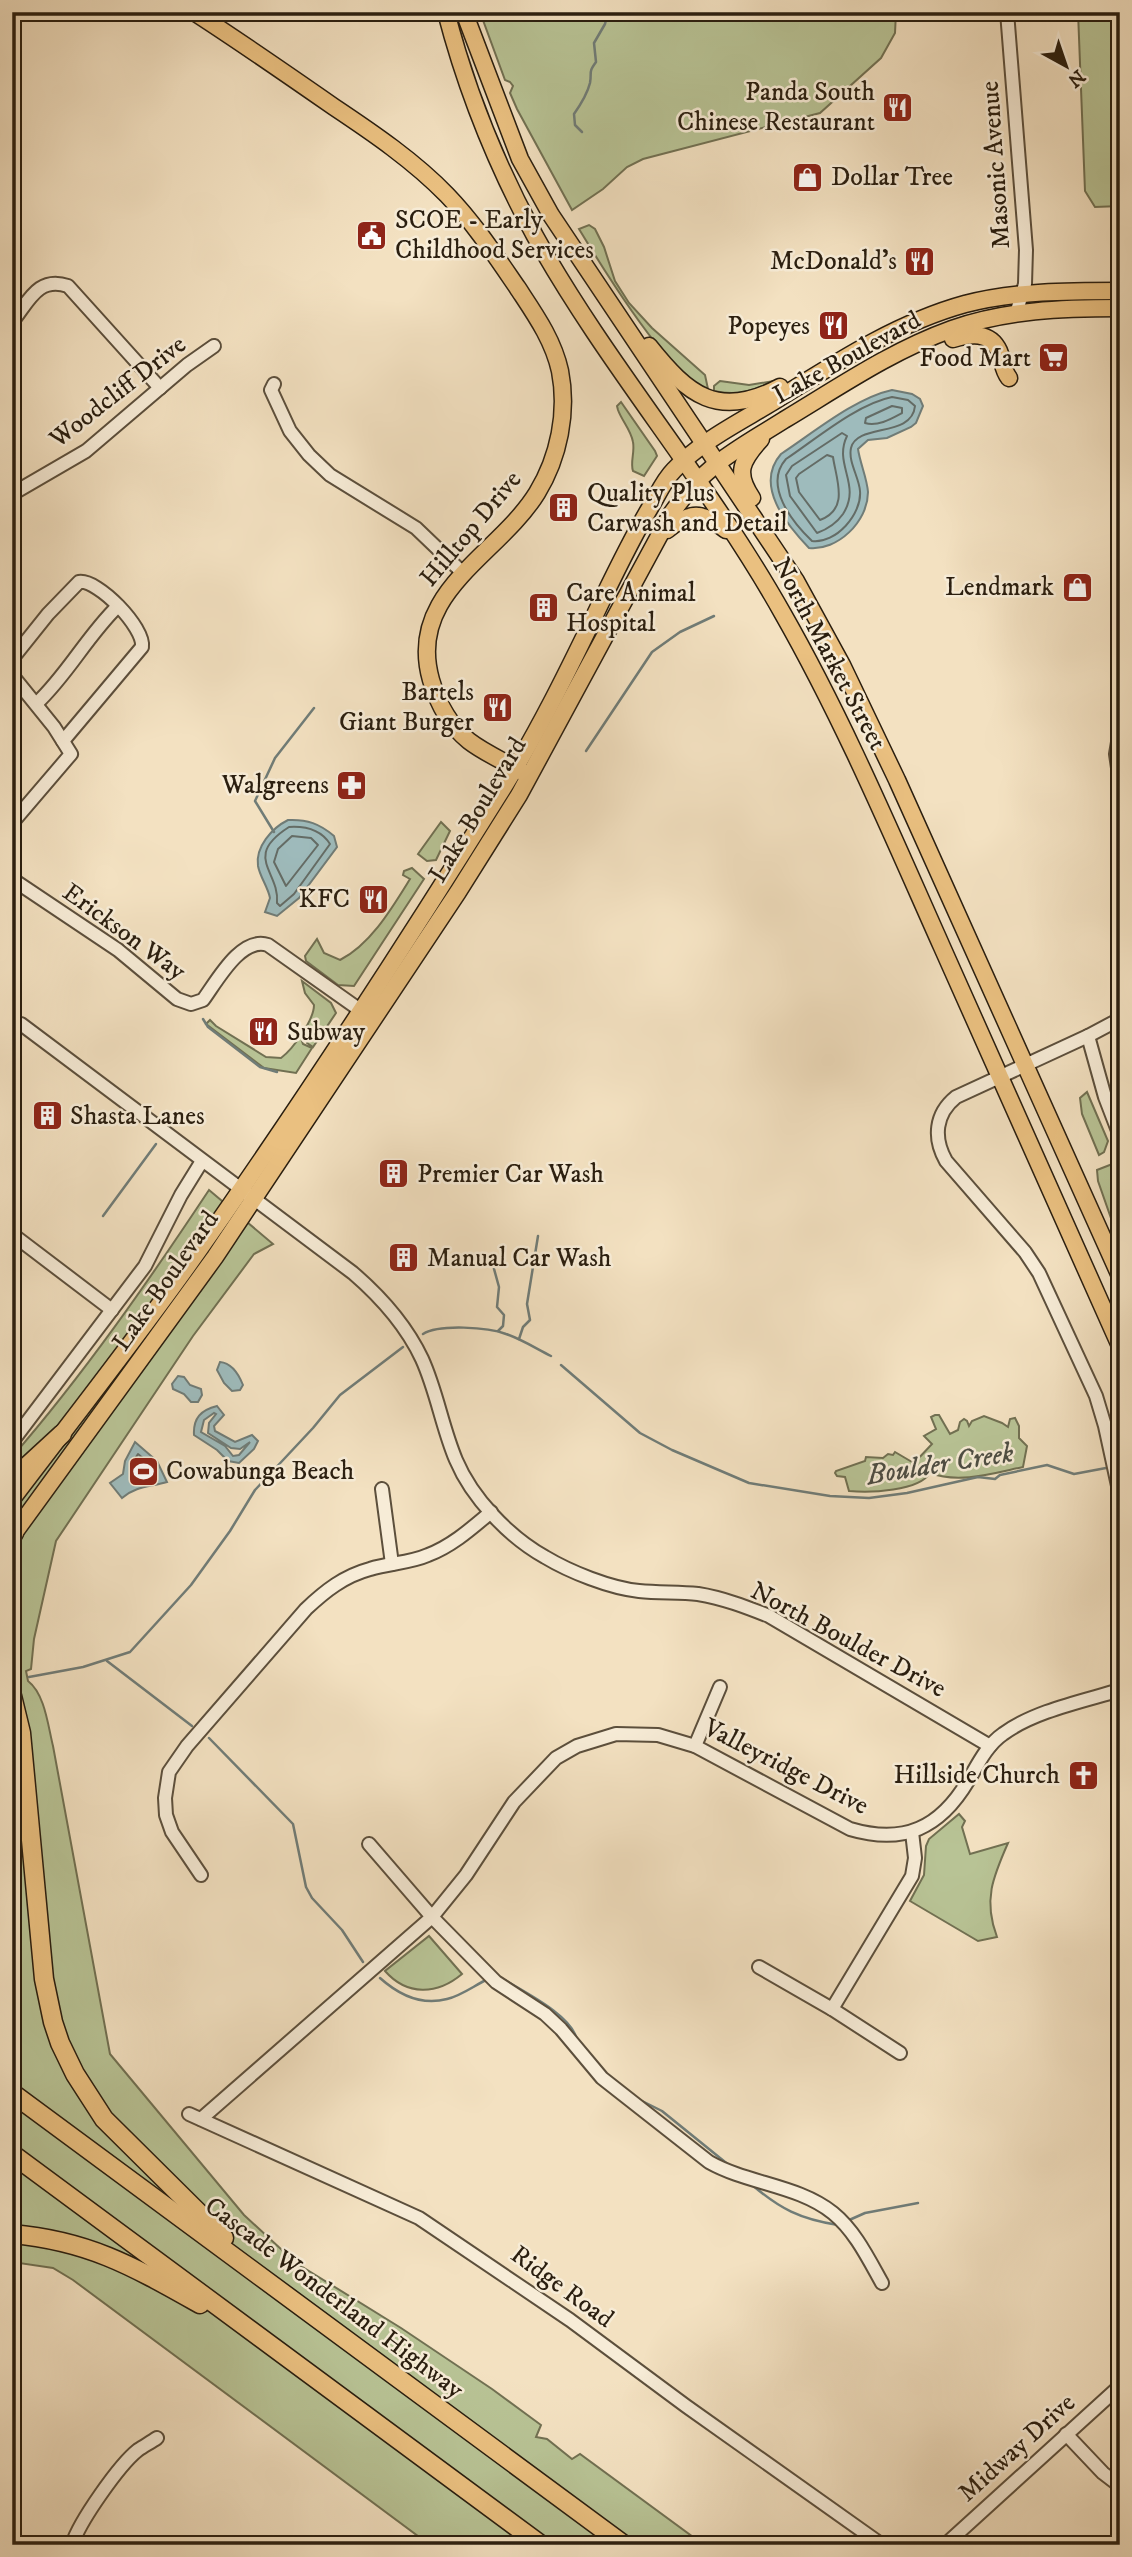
<svg xmlns="http://www.w3.org/2000/svg" width="1132" height="2557" viewBox="0 0 1132 2557" font-family="'IM FELL DW Pica',serif">
  <rect width="100%" height="100%" fill="#f3e1c1"/>
  <filter id="stains"><feTurbulence type="fractalNoise" baseFrequency=".00286" numOctaves="4"/><feColorMatrix values="0 0 0 0 .2 0 0 0 0 .09 0 0 0 0 .02 0 0 0 .5 -.17"/></filter>
  <radialGradient id="worn" r=".72"><stop offset=".6" stop-color="#630" stop-opacity="0"/><stop offset="1" stop-color="#630" stop-opacity=".3"/></radialGradient>
  <g fill="#b8c395" stroke="#717052" stroke-width="2">
    <path d="M480,12H896L895,33L881,58L820,113L643,159L627,167L603,189L572,210L517,109L510,93L513,86L510,82L505,80Z"/>
    <path d="M1078,12H1120V206L1095,207L1085,191Z"/>
    <path d="M589,225L595,229L604,247L615,281L629,303L652,328L705,375L708,389C672,383 599,262 579,229Z"/>
    <path d="M720,381L749,385L774,381C754,391 737,396 714,391V386Z"/>
    <path d="M621,402L655,451L657,456L644,476L633,471C630,462 635,452 633,442C631,430 622,421 618,410L617,406Z"/>
    <path d="M441,822L450,831L436,860L427,861L418,854Z"/>
    <path d="M412,868L424,879L354,986L338,985L306,961L305,956L317,939L324,953L340,960C371,944 392,908 410,879L403,875L404,871Z"/>
    <path d="M302,981L331,1003L336,1013L313,1047L307,1043L306,1038L302,1041L303,1044L312,1048L296,1073L264,1068L206,1024L210,1020L216,1026L266,1057L281,1058C293,1049 314,1020 314,1005L305,993Z"/>
    <path d="M1087,1092L1108,1141L1104,1152L1099,1155L1082,1114L1080,1098Z"/>
    <path d="M1120,1161V1219L1112,1221L1098,1181L1097,1170Z"/>
    <path d="M209,1190L273,1244L254,1254L193,1336L56,1541L34,1639L31,1669L26,1671L28,1681C45,1694 48,1726 53,1746L110,2054L244,2215L296,2263L401,2328L492,2389L541,2425L536,2437L547,2439L572,2459L580,2454L704,2545H430L73,2280L53,2268L12,2262V1457C84,1374 148,1282 209,1190Z"/>
    <path d="M935,1415H939L950,1434L958,1430L960,1422L964,1419L967,1421L969,1426L972,1421L984,1416L1002,1423L1008,1427L1010,1419L1015,1418L1019,1426V1438L1027,1446L1023,1467C994,1473 959,1484 930,1473C919,1491 870,1493 849,1491L845,1477L837,1476L835,1473L836,1471L865,1461L866,1457L883,1458L888,1454L893,1455L895,1452L912,1462L916,1461L932,1444L924,1436L936,1429L931,1417Z"/>
    <path d="M959,1814L965,1821L962,1827L970,1854L1008,1843C993,1877 983,1900 997,1937L978,1941L910,1901L924,1875L926,1846L929,1839Z"/>
    <path d="M429,1936L462,1974C437,1995 407,1996 385,1971Z"/>
  </g>
  <g fill="#9ebbbc" stroke="#707c77" stroke-width="2" fill-rule="evenodd">
    <path d="M892,390L912,394L920,399L923,406L916,423L911,427L887,438L868,440L858,449C860,463 867,478 868,492C868,522 837,551 809,548C786,524 754,485 781,454C813,433 855,398 892,390Z"/>
    <path d="M288,820C307,819 320,824 334,836L337,847L299,898L277,916L265,912L270,898C268,887 260,877 258,866C255,847 272,828 288,820Z"/>
    <path d="M220,1362C232,1363 239,1375 243,1385L240,1390L232,1391L224,1383L217,1370Z"/>
    <path d="M178,1376L184,1377L190,1385L201,1389L202,1395L198,1402H191L184,1394L173,1389L172,1384Z"/>
    <path d="M217,1406L224,1415L214,1426L215,1431L235,1442L252,1435L258,1441L254,1449L239,1463L228,1461L217,1450L194,1435C193,1418 201,1410 217,1406ZM214,1413L216,1414L209,1423L208,1433L231,1448L240,1449L250,1442L239,1455L233,1456L225,1446L201,1432L204,1420Z"/>
    <path d="M135,1442L157,1461L167,1482C150,1487 136,1486 122,1498L110,1483L123,1474L125,1461Z"/>
  </g>
  <g fill="none" stroke-linecap="round" stroke-linejoin="round">
    <g stroke="#646c66" stroke-width="2">
      <path d="M892,397L908,400L915,406C912,438 857,423 851,448C848,462 859,477 860,491C862,514 836,544 812,541C792,522 763,485 786,459C816,439 857,404 892,397Z"/>
      <path d="M892,406L902,408V413C891,419 877,427 865,423L866,418Z"/>
      <path d="M842,433L847,436C833,465 862,484 843,514C836,524 828,529 817,533L790,496L786,475L792,466Z"/>
      <path d="M827,455L833,457C836,479 850,509 820,520L799,492L796,478L799,474Z"/>
      <path d="M289,827C305,826 321,830 330,844L294,894L280,906L277,903C280,871 242,857 289,827Z"/>
      <path d="M292,836L311,838L318,845L286,886L274,862L278,849Z"/>
      <path d="M138,1454L151,1465L156,1474L155,1478L149,1480L130,1479L132,1463Z"/>
    </g>
    <g stroke="#707c77" stroke-width="2.5">
      <path d="M582,132L575,125L574,114C581,104 587,95 590,83C592,71 588,73 596,62L594,43L605,24L608,12"/>
      <path d="M586,751L652,652L680,632L714,616"/>
      <path d="M274,832L255,801L275,758L314,708"/>
      <path d="M203,1019L208,1027L260,1067L277,1072"/>
      <path d="M103,1216L156,1144"/>
      <path d="M491,1258L499,1287L497,1307L504,1315L503,1326L498,1331"/>
      <path d="M423,1334C439,1324 488,1327 506,1334C521,1339 537,1349 551,1356"/>
      <path d="M519,1339L523,1327L530,1320L527,1304L538,1236"/>
      <path d="M561,1365L640,1433L672,1450L749,1483L830,1496L869,1498L907,1493L978,1477L995,1479L1000,1475L1047,1465L1074,1474L1106,1468"/>
      <path d="M107,1661L192,1726"/>
      <path d="M29,1677L83,1667L130,1652L191,1585L230,1531L255,1490L313,1428L340,1395L403,1347"/>
      <path d="M209,1738L293,1824L306,1887L312,1898L342,1930L363,1962"/>
      <path d="M498,1976C518,1989 574,2015 577,2041"/>
      <path d="M380,1978C399,1995 421,2006 447,1999C461,1996 475,1985 488,1979"/>
      <path d="M578,2058L587,2069"/>
      <path d="M640,2100L662,2111L730,2166"/>
      <path d="M751,2184C780,2209 800,2219 838,2225"/>
      <path d="M847,2221L865,2213L918,2203"/>
    </g>
    <defs>
      <g id="minor">
        <path d="M1007,12L1026,250L1025,284L1016,314"/>
        <path d="M12,322C29,301 38,276 68,286L160,388"/>
        <path d="M274,384L271,390L290,431L309,455L330,475L416,528L464,574"/>
        <path d="M12,494L86,451L187,365L214,346"/>
        <path d="M12,659L48,614L79,582C98,579 145,628 142,647L63,741"/>
        <path d="M12,675L54,727L71,754L12,823"/>
        <path d="M37,703C68,674 87,636 118,606"/>
        <path d="M1120,730L1116,754L1120,782"/>
        <path d="M12,879L118,950L177,999L191,1004L203,1000C217,981 241,936 268,945L367,1015"/>
        <path d="M1120,1019L1088,1036L956,1097C935,1114 933,1138 946,1161L1025,1252L1039,1273L1096,1396L1105,1426L1120,1495"/>
        <path d="M21,1024L353,1273C382,1298 406,1325 422,1359C437,1392 442,1427 456,1460C472,1498 509,1537 545,1557C570,1572 610,1588 639,1591C659,1593 679,1592 698,1594C723,1598 746,1607 769,1616L990,1746"/>
        <path d="M1088,1036L1105,1097L1120,1136"/>
        <path d="M12,1234L112,1310"/>
        <path d="M12,1442L145,1266L181,1195L202,1161"/>
        <path d="M382,1489L392,1564"/>
        <path d="M695,1746L720,1687"/>
        <path d="M369,1844L432,1917L496,1982L545,2014L561,2029L602,2078L709,2162C748,2184 798,2185 833,2213C855,2231 868,2258 882,2283"/>
        <path d="M201,1875L172,1832L166,1815L165,1798L169,1772L187,1746L306,1609C325,1591 344,1576 370,1569C389,1563 410,1563 428,1555C452,1546 472,1528 491,1512"/>
        <path d="M759,1967L832,2009L900,2053"/>
        <path d="M832,2009L912,1876L915,1858L912,1832"/>
        <path d="M189,2114L419,2218L570,2320L686,2406L882,2545"/>
        <path d="M201,2119L432,1917L466,1875L514,1802L556,1758L577,1746L616,1734L658,1735L695,1746L850,1829C904,1845 940,1828 968,1781C978,1764 987,1745 1003,1734C1034,1711 1084,1701 1120,1690"/>
        <path d="M1066,2434L1103,2473L1120,2486"/>
        <path d="M72,2545C79,2522 119,2465 138,2450C144,2446 151,2442 157,2438"/>
        <path d="M945,2545L1120,2386"/>
      </g>
      <g id="major">
        <path d="M194,12C242,43 288,75 334,107C373,133 414,161 447,195C474,223 495,255 517,287C534,313 553,339 560,371C568,412 559,457 537,493C498,556 406,592 431,680C438,704 449,725 469,741C486,754 506,762 524,773"/>
        <path d="M446,12C466,89 497,166 535,236C608,367 709,482 783,614C844,721 892,835 942,947C1001,1080 1060,1213 1120,1346"/>
        <path d="M464,12L520,159L551,215L796,581L842,665L897,780L1120,1276"/>
        <path d="M953,339C970,334 990,331 999,351C1003,360 1002,369 1009,378"/>
        <path d="M649,346C688,395 718,420 780,387"/>
        <path d="M752,498C735,473 741,461 761,439"/>
        <path d="M667,530C690,511 702,511 726,530"/>
        <path d="M12,1499C75,1416 139,1335 199,1250C303,1102 402,950 498,796C538,733 571,665 603,598C618,567 633,536 651,506C658,494 664,480 674,470C701,441 740,422 773,402C834,364 896,323 965,304C1015,291 1068,291 1120,291"/>
        <path d="M12,1536L215,1257L458,892L519,795L671,514C705,464 735,451 784,420C839,387 891,351 952,329C1006,310 1063,308 1120,308"/>
      </g>
      <g id="highway">
        <path d="M12,1480L62,1434"/>
        <path d="M12,1536L14,1533"/>
        <path d="M12,1696L21,1733L44,1979L53,2022L60,2043L75,2074L104,2119L224,2238"/>
        <path d="M12,2093L624,2545"/>
        <path d="M12,2154L541,2545"/>
        <path d="M12,2234C90,2241 134,2267 200,2304"/>
      </g>
    </defs>
    <use href="#minor" stroke="#5c4f3c" stroke-width="16"/>
    <use href="#major" stroke="#2a1e0f" stroke-width="19"/>
    <use href="#highway" stroke="#2a1e0f" stroke-width="21"/>
    <use href="#minor" stroke="#f7ecd7" stroke-width="12"/>
    <use href="#major" stroke="#eac080" stroke-width="16"/>
    <use href="#highway" stroke="#eac080" stroke-width="18"/>
  </g>
  <defs>
    <symbol id="restaurant-square" viewBox="-11 -11 22 22"><rect x="-9" y="-9" width="18" height="18" rx="4" fill="#8f2418" stroke="#f7ecd7"/><path d="M-5-6h1v4h1v-4h1v4h1v-4h1v5L-1.5 .5V6h-2V.5L-5-1ZM5-6V6H3V1.5H1.5Q1.5-4 5-6Z" fill="#fff"/></symbol>
    <symbol id="shop-square" viewBox="-11 -11 22 22"><rect x="-9" y="-9" width="18" height="18" rx="4" fill="#8f2418" stroke="#f7ecd7"/><path d="M-5-2.5h2.3a2.7 3.5 0 0 1 5.4 0H5L5.5 6h-11ZM-1.5-2.5h3a1.5 2.3 0 0 0-3 0Z" fill="#fff"/></symbol>
    <symbol id="civic-square" viewBox="-11 -11 22 22"><rect x="-9" y="-9" width="18" height="18" rx="4" fill="#8f2418" stroke="#f7ecd7"/><path d="M-.6-6.5H3V-4.5H.6V-3L4-1V1h2V6H-6V1h2V-1L-.6-3ZM-1.2 2.5V6h2.4V2.5Z" fill="#fff"/></symbol>
    <symbol id="supermarket-square" viewBox="-11 -11 22 22"><rect x="-9" y="-9" width="18" height="18" rx="4" fill="#8f2418" stroke="#f7ecd7"/><path d="M-6-5.5h2.5l.6 2H6L4.5 2H-2.5L-4.4-4H-6ZM-1.5 3.2a1.3 1.3 0 1 0 .1 0ZM3 3.2a1.3 1.3 0 1 0 .1 0Z" fill="#fff"/></symbol>
    <symbol id="building-square" viewBox="-11 -11 22 22"><rect x="-9" y="-9" width="18" height="18" rx="4" fill="#8f2418" stroke="#f7ecd7"/><path d="M-4-6H4V6H1V3H-1V6H-4ZM-2.5-4.3h1.7v1.8h-1.7ZM.8-4.3h1.7v1.8H.8ZM-2.5-1h1.7V.8h-1.7ZM.8-1h1.7V.8H.8Z" fill="#fff"/></symbol>
    <symbol id="pharmacy-square" viewBox="-11 -11 22 22"><rect x="-9" y="-9" width="18" height="18" rx="4" fill="#8f2418" stroke="#f7ecd7"/><path d="M-2-6h4v4h4v4h-4v4h-4v-4h-4v-4h4Z" fill="#fff"/></symbol>
    <symbol id="stadium-square" viewBox="-11 -11 22 22"><rect x="-9" y="-9" width="18" height="18" rx="4" fill="#8f2418" stroke="#f7ecd7"/><path d="M0-5a6.5 5 0 1 0 0 10a6.5 5 0 1 0 0-10ZM-3.5-1.8h7v3.6h-7Z" fill="#fff"/></symbol>
    <symbol id="church-square" viewBox="-11 -11 22 22"><rect x="-9" y="-9" width="18" height="18" rx="4" fill="#8f2418" stroke="#f7ecd7"/><path d="M-1.2-6h2.4v3.5h3.3v2.4h-3.3V6h-2.4V-.1h-3.3v-2.4h3.3Z" fill="#fff"/></symbol>
  </defs>
  <g fill-rule="evenodd">
    <use href="#restaurant-square" x="880" y="90" width="35" height="35"/>
    <use href="#shop-square" x="790" y="160" width="35" height="35"/>
    <use href="#civic-square" x="354" y="218" width="35" height="35"/>
    <use href="#restaurant-square" x="902" y="244" width="35" height="35"/>
    <use href="#restaurant-square" x="816" y="308" width="35" height="35"/>
    <use href="#supermarket-square" x="1036" y="340" width="35" height="35"/>
    <use href="#building-square" x="546" y="490" width="35" height="35"/>
    <use href="#shop-square" x="1060" y="570" width="35" height="35"/>
    <use href="#building-square" x="526" y="590" width="35" height="35"/>
    <use href="#restaurant-square" x="480" y="690" width="35" height="35"/>
    <use href="#pharmacy-square" x="334" y="768" width="35" height="35"/>
    <use href="#restaurant-square" x="356" y="882" width="35" height="35"/>
    <use href="#restaurant-square" x="246" y="1014" width="35" height="35"/>
    <use href="#building-square" x="30" y="1098" width="35" height="35"/>
    <use href="#building-square" x="376" y="1156" width="35" height="35"/>
    <use href="#building-square" x="386" y="1240" width="35" height="35"/>
    <use href="#stadium-square" x="126" y="1454" width="35" height="35"/>
    <use href="#church-square" x="1066" y="1758" width="35" height="35"/>
  </g>
  <g text-anchor="middle" dominant-baseline="central" stroke-width="5" stroke-linejoin="round" paint-order="stroke">
    <g font-size="26" fill="#2a1e0f" stroke="#f7ecd7" text-anchor="end">
      <text x="875" y="92">Panda South<tspan x="875" dy="30">Chinese Restaurant</tspan></text>
      <text x="831" y="177" text-anchor="start">Dollar Tree</text>
      <text x="395" y="220" text-anchor="start">SCOE - Early<tspan x="395" dy="30">Childhood Services</tspan></text>
      <text x="897" y="261">McDonald's</text>
      <text x="810" y="326">Popeyes</text>
      <text x="1031" y="358">Food Mart</text>
      <text x="587" y="493" text-anchor="start">Quality Plus<tspan x="587" dy="30">Carwash and Detail</tspan></text>
      <text x="1054" y="587">Lendmark</text>
      <text x="566" y="593" text-anchor="start">Care Animal<tspan x="566" dy="30">Hospital</tspan></text>
      <text x="474" y="692">Bartels<tspan x="474" dy="30">Giant Burger</tspan></text>
      <text x="329" y="785">Walgreens</text>
      <text x="350" y="899">KFC</text>
      <text x="287" y="1032" text-anchor="start">Subway</text>
      <text x="70" y="1116" text-anchor="start">Shasta Lanes</text>
      <text x="417" y="1174" text-anchor="start">Premier Car Wash</text>
      <text x="427" y="1258" text-anchor="start">Manual Car Wash</text>
      <text x="166" y="1471" text-anchor="start">Cowabunga Beach</text>
      <text x="1060" y="1775">Hillside Church</text>
    </g>
    <g font-size="26" fill="#2a1e0f" stroke="#f7ecd7">
      <text transform="translate(996 165) rotate(-94)">Masonic Avenue</text>
      <text transform="translate(847 358) rotate(-29)">Lake Boulevard</text>
      <text transform="translate(118 392) rotate(-38)">Woodcliff Drive</text>
      <text transform="translate(471 529) rotate(-50)">Hilltop Drive</text>
      <text transform="translate(829 654) rotate(62)">North Market Street</text>
      <text transform="translate(478 810) rotate(-59)">Lake Boulevard</text>
      <text transform="translate(124 932) rotate(36)">Erickson Way</text>
      <text transform="translate(166 1281) rotate(-55)">Lake Boulevard</text>
      <text transform="translate(848 1640) rotate(28)">North Boulder Drive</text>
      <text transform="translate(786 1767) rotate(27)">Valleyridge Drive</text>
      <text transform="translate(562 2287) rotate(36)">Ridge Road</text>
      <text transform="translate(334 2298) rotate(37)">Cascade Wonderland Highway</text>
      <text transform="translate(1017 2448) rotate(-42)">Midway Drive</text>
    </g>
    <g font-size="28" font-style="italic" fill="#4d4d43" stroke="#f7ecd7">
      <text transform="translate(940 1464) rotate(-9)">Boulder Creek</text>
    </g>
  </g>
  <rect width="1132" height="2557" fill="none" stroke="#f3e1c1" stroke-width="42"/>
  <rect x="14" y="14" width="1104" height="2529" fill="none" stroke="#2a1e0f" stroke-width="3.5"/>
  <rect x="21" y="21" width="1090" height="2515" fill="none" stroke="#2a1e0f" stroke-width="2"/>
  <g transform="translate(1066 66) rotate(140)" stroke="#f7ecd7" stroke-width="5" paint-order="stroke">
  <path d="M0-5L12 26L0 18L-12 26Z" fill="#2a1e0f"/>
  <text y="-10" font-size="19" font-weight="bold" text-anchor="middle" fill="#2a1e0f">N</text>
  </g>
  <rect width="100%" height="100%" filter="url(#stains)"/>
  <rect width="100%" height="100%" fill="url(#worn)"/>
</svg>
